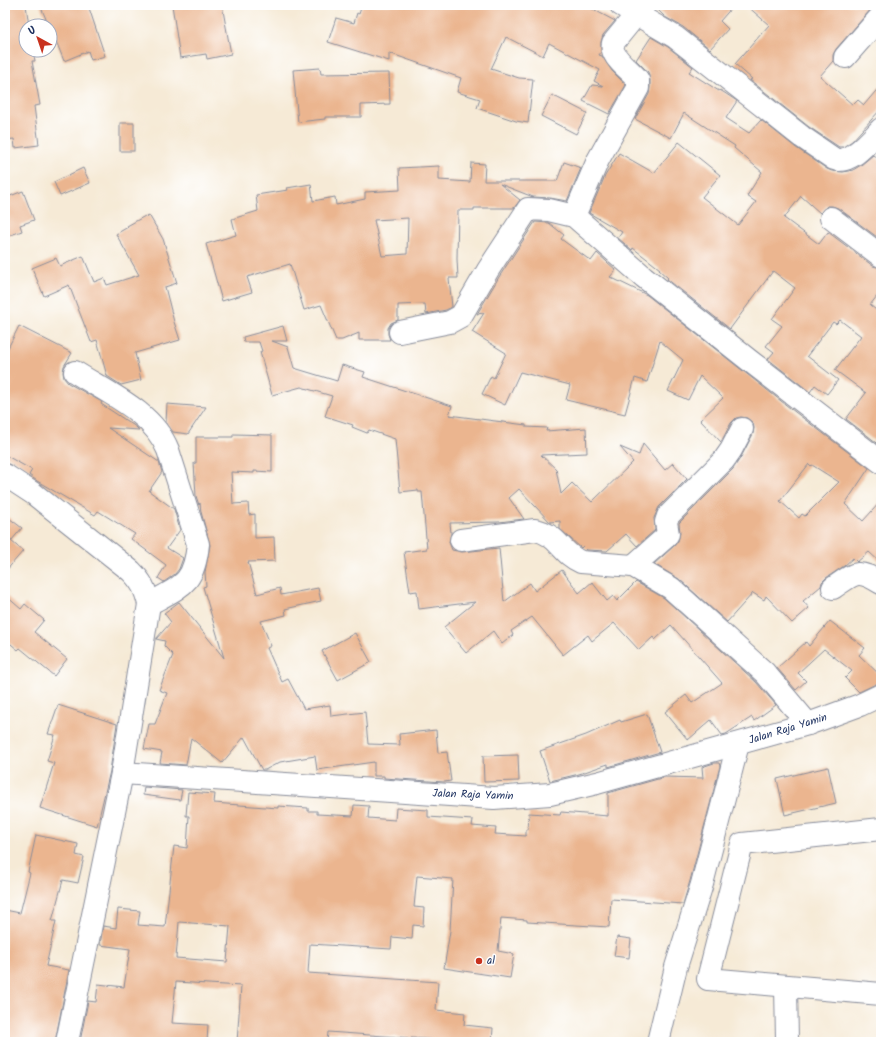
<svg xmlns="http://www.w3.org/2000/svg" width="886" height="1047" viewBox="0 0 886 1047" font-family="Kalam,sans-serif">
  <rect width="100%" height="100%" fill="#fff"/>
  <filter id="ink" filterUnits="userSpaceOnUse"><feTurbulence type="fractalNoise" baseFrequency=".025" numOctaves="2"/><feDisplacementMap in="SourceGraphic" scale="8" xChannelSelector="R" yChannelSelector="G"/><feConvolveMatrix kernelMatrix="1 2 1 2 8 2 1 2 1" color-interpolation-filters="sRGB"/></filter>
  <filter id="wash" filterUnits="userSpaceOnUse"><feTurbulence type="fractalNoise" baseFrequency=".012" numOctaves="4" result="noise"/><feDisplacementMap in="SourceGraphic" scale="16" xChannelSelector="R" yChannelSelector="G"/><feGaussianBlur stdDeviation="0.9" result="paint"/><feColorMatrix in="noise" values="0 0 0 0 0 0 0 0 0 0 0 0 0 0 0 0 0 1.4 0 .05"/><feComposite in="paint" operator="in"/></filter>
  <g filter="url(#wash)">
    <rect width="100%" height="100%" fill="#f6ead6"/>
    <g id="blocks">
      <g fill="#ebb58f" fill-rule="evenodd">
        <path d="M5,5H26L29,26H26V50H33L35,61H32L40,105L34,106L39,145L15,148L14,139L5,140Z"/>
        <path d="M40,5H88L105,56L91,60L88,51L64,61L50,26H49Z"/>
        <path d="M172,5H222L231,54L207,59L206,54L180,58Z"/>
        <path d="M362,5H585L615,21L603,35L601,42V52L599,55L602,56L612,71L626,85L609,114L583,101L592,85L603,86L594,81L600,70L549,43L543,56L506,37L491,69L519,78L533,79L528,123L516,121L477,108L480,99L457,92L461,78L389,53V61L328,42L336,18L354,23L357,13L359,14Z"/>
        <path d="M656,5H734L720,21L728,29L710,49L683,27L665,17L656,8Z"/>
        <path d="M746,5H876L872,8L836,49L833,55V61L820,76L853,105L858,100L864,105L881,85V109L852,141L843,147H839L809,127L750,80L752,79L735,64L769,25Z"/>
        <path d="M651,37L668,47L693,67L689,72L719,91L720,90L737,101L726,118L749,133L761,120L795,147L827,169L832,171L843,172L853,170L861,165L873,155L881,161V240L838,208L832,206H827L820,213L801,196L784,218L819,244L828,232L873,266L881,268V291L870,305L881,314V446L846,419L866,393L835,370L861,336L840,320L836,324L833,322L807,356L838,380L827,394L815,385L810,392L768,359L774,352L766,346L782,326L772,319L795,288L773,271L730,329L667,279L668,278L659,270L660,269L633,248L632,250L618,238L622,232L589,213L605,176L619,153L654,173L679,142L720,175L702,197L738,225L756,202L747,196L762,172L734,148L735,146L684,113L671,138L635,119L649,94L650,88V80L648,72L636,60Z"/>
        <path d="M320,68L321,74L389,73L390,104L361,105V117H325V119L298,122L293,70Z"/>
        <path d="M552,95L587,113L576,134L541,116Z"/>
        <rect x="120" y="123" width="14" height="28"/>
        <path d="M564,162L581,168L567,201L550,198L533,197L500,184L520,200L514,208H474V210H458L457,259L458,278H449L452,307L446,310L426,314L425,304L398,305V320L391,323L388,328V334L390,340H359V333L342,340H336L321,305L304,310L290,264L247,277L252,292L222,301L206,244L236,235L232,219L258,211L256,195L288,190L287,188L311,184L313,201L335,197L336,205L365,199V192L400,190L399,168L439,166V180L470,182L471,163L485,164L484,181H557ZM408,218L407,254L382,256L374,220Z"/>
        <path d="M83,168L90,183L60,196L54,182Z"/>
        <path d="M23,191L34,220L20,225L22,231L5,237V198Z"/>
        <path d="M149,215L163,239L177,283L165,287L174,322L180,340L135,353L141,380L121,385L107,376L97,340L91,342L69,285L44,296L32,268L56,258L60,266L83,256L94,282L104,278L107,285L139,275L116,234L128,227L127,226L145,216L146,217Z"/>
        <path d="M535,222L549,223L564,235L561,239L591,261L597,253L616,270L610,277L647,295L795,412L869,468L845,504L863,521L881,501V563L869,552L857,562L853,558L844,566L826,578L822,582L821,586L803,601L809,608L792,623L766,596L764,600L753,593L727,622L679,579L654,564L674,546L678,541L680,533L679,523L733,469L741,457L753,434L754,428L753,423L747,418L741,417L736,418L731,423L721,442L700,420L723,398L700,376L688,400L668,391L683,360L660,341L647,382L635,378L625,414L566,400L570,385L520,372L505,405L482,394L491,376L494,378L506,353L472,332L484,313L477,314L499,277ZM809,464L811,466L812,465L839,482L805,516L802,514L799,518L780,501Z"/>
        <path d="M19,326L72,353L64,366L63,372L64,378L68,383L102,402L101,404L136,427L139,430L108,428L159,462L162,472L149,491L174,509L180,530L167,548L183,558L179,569L175,574L164,582L158,578L166,565L131,539L135,534L98,511L95,515L37,481L29,475L32,470L5,455V354Z"/>
        <path d="M283,326L287,341H272L288,347L294,368L337,381L342,365L365,372L363,377L452,406L449,415L526,425V427L547,428L546,431L586,428L587,453L541,455L556,469L561,494L572,483L592,502L633,462L620,447L639,455L643,444L665,470L673,463L687,479L659,507L654,518L655,530L637,546L626,534L607,551L587,550L583,546L581,548L560,529V521L550,522L519,489L509,498L524,519L499,522L450,523L451,533L449,542L452,550L462,552L499,548L504,602L530,583L535,591L562,570L579,593L592,582L607,601L613,596L617,601L636,582L664,598L756,682L776,705L754,721L752,717L726,734L722,735L711,720L688,740L665,712L686,695L692,703L722,683L671,625L655,640L653,637L639,650L614,623L592,641L588,635L563,655L532,617L511,631L513,635L502,644L493,631L466,653L444,627L475,602L419,609L417,591L410,592L404,552L427,549L422,492H418V490L400,492L395,439L369,430L367,433L352,427L353,425L325,416L332,396L301,387L272,395L260,352L262,351L259,342H244L243,337Z"/>
        <path d="M167,404L206,407L188,434L173,432L166,422Z"/>
        <path d="M233,434L272,435V472L254,471V473L231,472L233,504L248,503L249,515L255,514V538L274,537L275,561L248,562L257,594L280,588L281,595L318,588L321,601L285,609L286,615L261,621L271,646L267,648L282,682L288,679L304,709L330,705L331,716L365,712L368,744L400,745L399,734L436,730L438,753L447,752L451,781L444,782L384,778V776H374V762L317,770L315,756L280,762L265,770H262L244,737L222,763L191,738L186,765L160,763L162,752L144,749L149,724H155L167,693L159,690L173,655L164,646L165,641L156,639L171,622L164,613L179,602L224,658L203,587L206,586L205,572L210,545L201,512L200,503L199,505L196,496L194,463H196V437H233Z"/>
        <path d="M5,515L22,528L11,541L23,551L5,572Z"/>
        <path d="M5,595L21,609L25,604L44,620L34,632L67,659L54,676L20,648L18,650L5,639Z"/>
        <path d="M830,621L865,648L859,655L881,676V683L876,684L859,692L845,678L852,671L824,649L798,673L806,681L796,690L777,668L806,642L809,646Z"/>
        <path d="M355,633L371,662L338,680L322,651Z"/>
        <path d="M58,705L117,724L110,771L97,826L40,808L54,763L47,761L55,735L48,734Z"/>
        <path d="M647,714L660,752L608,767V764L579,774L550,781L540,751L586,735L620,720L621,722Z"/>
        <path d="M518,755L519,781L484,782L483,756Z"/>
        <path d="M714,763H719L720,766L690,881L683,904L611,899L609,927L527,922V920L501,918L498,951L514,954L510,978L444,968L450,931L453,879L417,876L414,907L424,908L423,926L413,925L412,939L392,937L391,949L310,944L308,973L438,982L436,1010L465,1013L464,1025L493,1028L492,1042H440V1040L328,1032L327,1042H237L241,986L176,982L172,1023L208,1025L207,1042H80L88,1001L96,1002L98,984L124,987L130,949L100,945L103,926L116,928L118,909L140,911L138,925L165,927L174,846L187,848L189,816H186L188,792L215,794L214,803L278,808V806L308,808V811H317V814L353,816L354,805L369,806L368,818L395,820L396,808L428,810V817L473,820L472,826L496,828L495,834L526,836V829L528,830L529,813L560,815L561,812L608,816V793L665,777L703,778L702,767ZM179,922L230,926L227,962L176,958Z"/>
        <path d="M828,767L836,803L785,815L777,779Z"/>
        <path d="M144,787L182,790L180,800L143,795Z"/>
        <path d="M36,835L78,844L76,855L84,857L78,883L63,880L52,921H56L46,966L69,970L55,1042H5V910L20,913L30,873L28,872Z"/>
        <path d="M617,937L631,939L629,958L614,956Z"/>
      </g>
    </g>
  </g>
  <g filter="url(#ink)">
    <use href="#blocks" fill-opacity="0" stroke="#888c9a" stroke-width="1"/>
    <g fill="none" stroke-linecap="round" stroke-linejoin="round">
      <defs>
        <g id="minor">
          <path d="M621,5L675,37L802,137L834,159C851,165 870,140 881,129"/>
          <path d="M845,57L881,16"/>
          <path d="M574,216L598,160L638,88V80C630,69 609,57 613,43L644,5"/>
          <path d="M831,218L881,256"/>
          <path d="M400,332L450,322L461,316L488,270L528,209L549,210L574,216L644,277L750,361L881,462"/>
          <path d="M75,372C108,393 153,412 168,450L198,544C194,585 181,586 149,604"/>
          <path d="M5,475L34,494L131,571C142,582 145,589 149,604L122,773L67,1042"/>
          <path d="M461,540L535,530C558,534 561,554 581,562L633,566L671,588L765,673L808,724"/>
          <path d="M633,566L666,537L668,534L666,522L668,516L724,460L731,450L742,429"/>
          <path d="M833,588C855,573 857,568 881,583"/>
          <path d="M122,773L494,798L550,794L597,783L808,724L860,705L881,695"/>
          <path d="M881,829L742,844L708,979L881,994"/>
          <path d="M786,986L787,1040"/>
          <path d="M658,1042L676,967L702,884L738,744"/>
        </g>
      </defs>
      <use href="#minor" stroke="#888c9a" stroke-width="24"/>
      <use href="#minor" stroke="#fff" stroke-width="22"/>
    </g>
  </g>
  <circle fill="#c8321e" stroke="#fff" stroke-width="1.5" cx="479" cy="961" r="4"/>
  <g text-anchor="middle" dominant-baseline="central" stroke-width="3" stroke-linejoin="round" paint-order="stroke">
    <g font-size="11" fill="#1b2f5e" stroke="#fff">
      <text transform="translate(788 729) rotate(-17)">Jalan Raja Yamin</text>
      <text transform="translate(473 795) rotate(2)">Jalan Raja Yamin</text>
    </g>
    <g font-size="11" fill="#1b2f5e" stroke="#fff" text-anchor="start">
      <text x="487" y="961">al</text>
    </g>
  </g>
  <rect width="886" height="1047" fill="none" stroke="#fff" stroke-width="20"/>
  <g transform="translate(38 38) rotate(320)"><circle r="19" fill="#ffffff" stroke="#a4acbf"/>
  <path d="M0-3L7 15L0 10L-7 15Z" fill="#c8321e"/>
  <text y="-6" font-size="11" font-weight="bold" text-anchor="middle" fill="#1b2f5e">U</text>
  </g>
</svg>
